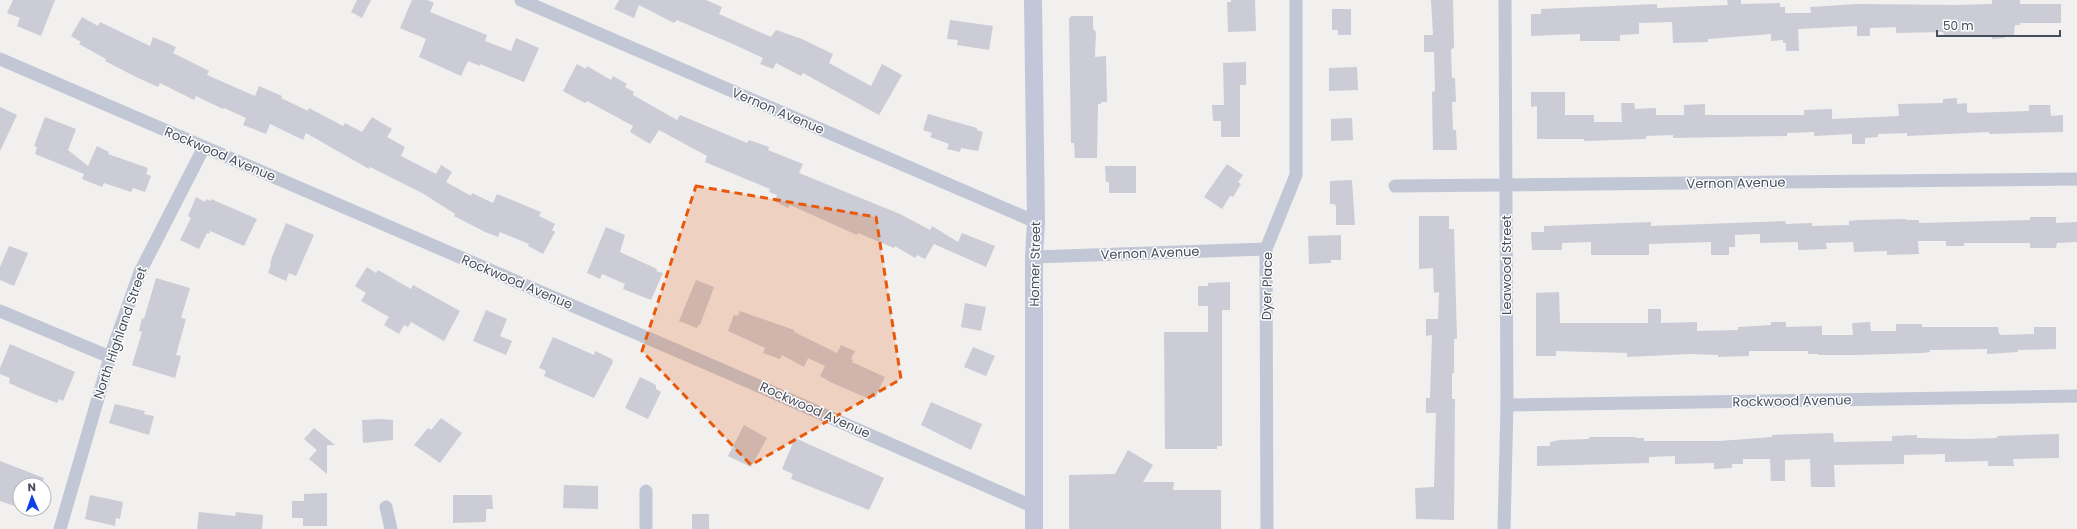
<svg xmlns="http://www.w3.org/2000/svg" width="2077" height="529" viewBox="0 0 2077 529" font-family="Poppins,sans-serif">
  <rect width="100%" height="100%" fill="#f2efef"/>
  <g fill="#cbccd5">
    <path d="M13,0H55L41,36L17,26L20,18L7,13Z"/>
    <path d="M357,0H371L362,18L351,12Z"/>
    <path d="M412,0H427L434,3L430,12L487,35L485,41L511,51L516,38L539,48L524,82L480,64V66L468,61L461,76L419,57L426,39L400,28Z"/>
    <path d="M619,0H706L722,7L719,14L771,37L776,30L802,39L833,54L829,63L871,86L882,64L902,75L879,115L803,73L801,76L776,63L773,69L760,64L763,58L735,45L677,20L674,23L639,5L634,18L614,9Z"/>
    <path d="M1231,0H1255L1256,31L1228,32L1227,2H1231Z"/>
    <path d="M1431,0H1453L1454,48L1451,49L1452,78H1455L1456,102H1452L1453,130H1456L1457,150H1433L1432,92L1435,91L1434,52H1424V35H1433Z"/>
    <path d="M1727,0H1741V4L1780,3V7H1785V13H1811L1810,7L1857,4L1958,5L1992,4V0H2020V4H2061V23H2020V25H2015L2014,35H2005V38L1992,39V35L1944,36L1943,32L1896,33V27L1870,28V36H1857V26L1798,29L1799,51H1786V43H1783V40L1771,41V34L1708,39V42L1673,43L1672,22L1639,23V34L1620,35V41H1580V34L1531,36V14H1541V9L1657,4V8L1728,5Z"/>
    <path d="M1332,9H1351V35H1338V30H1332Z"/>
    <path d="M1072,16H1093V29L1096,32L1095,57L1106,56L1107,102H1101V104H1098L1097,158H1075L1074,143H1071L1069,18Z"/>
    <path d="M82,17L98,26L100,22L150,46L153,37L176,47L173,53L209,71L207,75L255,96L259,86L282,96L281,98L308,111L309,108L343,126L345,123L362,132L372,117L392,129L387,137L405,147L401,156L436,174L441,165L452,172L446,182L471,196L472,193L493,203L497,194L541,212L539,216L555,224L552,230L555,232L543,254L528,246L529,244L500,232L498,237L485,232L454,216L455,214L424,194L370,167L369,169L306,133L303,140L270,124L266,134L243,125L246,118L224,108L223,109L196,96L194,100L160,83L158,87L136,77L105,61L106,59L79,44L81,42L71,36Z"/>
    <path d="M950,20L993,26L989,50L957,45L958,40L947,39Z"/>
    <path d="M1246,62V85H1240V137H1221V121H1213L1212,105H1224L1223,63Z"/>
    <path d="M577,64L586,69L587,66L611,80L613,76L627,84L625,87L634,92L633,95L677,120L680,115L747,143L749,140L769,147L768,150L803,164L799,173L900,214L930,230L932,226L958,242L962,233L995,246L986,267L934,244L925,259L917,255L915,258L895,246L894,248L858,233L857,235L790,205L788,208L774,201L777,195L769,192L770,189L705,162L707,156L659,130L650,144L630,132L633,126L587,101L585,103L563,91Z"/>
    <path d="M1357,67L1358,90L1329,91V68Z"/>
    <path d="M1531,92H1565V115H1594V122H1622L1621,103H1634L1635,109L1656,108V115H1684V105L1705,104V115H1804V110L1832,109V119L1899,116L1898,104L1943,103V99L1957,98V104L1967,103V112L1970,113L2029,111V105H2050L2051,116L2063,115V132L1989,134V132L1907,136V133L1878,134V137L1865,138V144H1852V134L1814,136V132L1787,133V136L1673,138V135L1646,136V139L1584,141V139H1537V106L1531,107Z"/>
    <path d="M0,107L17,115L0,151Z"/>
    <path d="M928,114L977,128V130L983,132L978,151L961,148L960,152L947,149L949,144L930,137L932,133L923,130Z"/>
    <path d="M45,117L76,129L68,150L88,166L97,146L109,152L108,154L148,168L146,174L151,176L145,192L133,188L131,192L104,183L102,187L82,179L84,174L35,154L37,147L34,146Z"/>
    <path d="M1352,118L1353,140L1331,141V119Z"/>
    <path d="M1227,164L1243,175L1238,182L1241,184L1233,197L1230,196L1222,209L1204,197Z"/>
    <path d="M1105,166H1136V193H1109V182H1106Z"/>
    <path d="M1352,180L1355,225H1336V207L1335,204H1330V181Z"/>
    <path d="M196,197L205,202L206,199L211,201V199L257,219L244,246L210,231L209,234L207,233L199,249L180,240L191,218L188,216Z"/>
    <path d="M1419,216H1449V229H1454L1457,339H1454V373H1452V399H1455L1454,520L1416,519L1415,488L1434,487L1436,413H1426V398H1430L1432,335L1426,336V319H1438L1439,292L1434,293L1433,268L1419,269Z"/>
    <path d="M2030,217H2056V223L2077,222V242L2057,243L2056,248H2030V243H1964V246H1946V241H1918L1919,254L1887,255V251L1854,252L1853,242L1826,243L1827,249L1798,250V242L1760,243V234L1735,235V247H1729V255H1711V242L1649,244V255H1591V242L1562,243V250H1532L1531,232H1544V226L1651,222V226L1785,221L1786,224L1812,223V226L1849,225V221L1859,220L1906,219V220H1919V223L2030,220Z"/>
    <path d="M286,223L314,235L296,276L289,273L286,281L268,273L271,264H270L272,257Z"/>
    <path d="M606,227L625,235L620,252L657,269L656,271L663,273L651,300L623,289L625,284L602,274L600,279L587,273Z"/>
    <path d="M1341,235V260H1331V263L1309,264L1308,236Z"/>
    <path d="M9,246L28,253L14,286L0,280V267Z"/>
    <path d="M367,267L376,273L378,270L411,289L413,285L460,311L444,341L411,322L408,327L404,325L399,334L384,325L389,317L361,301L366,293L355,286Z"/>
    <path d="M156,278L190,288L181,318L186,319L176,355L181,356L175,378L132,365L142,332L139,331L142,318L144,319Z"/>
    <path d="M696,280L714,287L700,325L699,324L697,328L679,321Z"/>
    <path d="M1230,282V310H1222V446H1217V449H1165L1164,332H1208V306H1198V286H1208V283Z"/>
    <path d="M1559,292L1560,323H1648V309H1661V323L1697,322V331L1738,330V327L1771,325V322H1786V327L1822,326V335H1853L1852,323L1870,322L1871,331H1896V324H1922V327H1998L1999,334L2002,335L2034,334V327H2056V349L2018,350V352L1987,354V349L1930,350V352L1923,353L1856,355H1818V354H1808V351H1749V356L1718,357V355L1690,354L1627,357V353L1556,351V356H1536V293Z"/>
    <path d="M965,303L986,307L981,331L961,327Z"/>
    <path d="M486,310L507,319L500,336L512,341L506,355L473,341Z"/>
    <path d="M740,311L794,330V332L837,353L841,345L855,351L851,359L853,360L852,362L885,377L875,398L868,395L867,398L830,382L820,376L825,366L808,358L804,367L782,355L780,359L763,353L765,348L728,331L734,315L738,316Z"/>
    <path d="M553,337L594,355L595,351L612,359L613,362L594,398L544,376L546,371L539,368Z"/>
    <path d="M10,344L75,372L63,401L59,399L57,403L34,394L9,383L10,378L0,374V368Z"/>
    <path d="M973,347L995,356L986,376L964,367Z"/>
    <path d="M640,377L656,385V389L661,392L648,419L625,408Z"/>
    <path d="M931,402L982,424L971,450L921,425Z"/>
    <path d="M115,404L145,411L144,414L154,416L149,435L109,423Z"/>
    <path d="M441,418L462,433L440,463L414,445L428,428L431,430Z"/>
    <path d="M380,419L393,420V440L363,443L362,420Z"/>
    <path d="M744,425L767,438L751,467L728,456Z"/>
    <path d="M314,428L335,445H327V474L309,459L317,450L304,439Z"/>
    <path d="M1833,433L1834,442L1892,441V436L1917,435V438L1967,439L1997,438V436L2059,434V458L2013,459L2014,466H1988V461L1945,462V454L1904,455V464L1834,465L1835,487H1811L1810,459L1785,460V481H1771L1770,459H1743V464H1732V468L1714,469V463L1675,464V456L1649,457V463L1537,466V446H1550V442L1560,440L1589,439V437H1635L1636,438H1644V441H1719L1772,437V435Z"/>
    <path d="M795,438L884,478L869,510L791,479L793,474L782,469Z"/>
    <path d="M1128,450L1153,465L1143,482H1174L1173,490H1221V529H1069V475L1115,474Z"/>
    <path d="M0,461L44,478L41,485H20V508L0,501Z"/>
    <path d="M564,485L598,486V509L563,508Z"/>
    <path d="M327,493V526H303V518H292V501H304V494Z"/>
    <path d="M90,495L123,502L120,519L116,518L115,526L85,519Z"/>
    <path d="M453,495H492L493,509H486V521L484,522L453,523Z"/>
    <path d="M199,512L235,516L236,512L263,515L262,529H197Z"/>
    <rect x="692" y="514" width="17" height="15"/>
  </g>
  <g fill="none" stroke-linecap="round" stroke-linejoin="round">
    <g stroke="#c2c7d5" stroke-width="13">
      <path d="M521,0L1036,222"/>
      <path d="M0,59L722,370L1034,507"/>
      <path d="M1395,186L2077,179"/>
      <path d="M1034,257L1266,249"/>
      <path d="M0,311L110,357"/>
      <path d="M1507,405L2077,396"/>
      <path d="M386,507L391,529"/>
      <path d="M60,529L110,357L140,272L204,147"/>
      <path d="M646,529V491"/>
      <path d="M1267,529L1266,249L1296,175V0"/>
      <path d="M1504,529L1507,405L1505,0"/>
    </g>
    <path stroke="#c1c7d9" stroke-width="18" d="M1033,0L1036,222L1034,257V529"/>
  </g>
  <path fill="#e8590c" fill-opacity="0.2" stroke="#e8590c" stroke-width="3" stroke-dasharray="8 5" stroke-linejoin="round" d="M696,186L876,217L901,379L751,465L642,351Z"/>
  <g text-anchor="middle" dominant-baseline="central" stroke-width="3" stroke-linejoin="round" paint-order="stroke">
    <g font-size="13" fill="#464d5d" stroke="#fff">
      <text transform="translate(778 111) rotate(23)">Vernon Avenue</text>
      <text transform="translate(220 154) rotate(23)">Rockwood Avenue</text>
      <text transform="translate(1736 183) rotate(-1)">Vernon Avenue</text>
      <text transform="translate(1150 253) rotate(-2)">Vernon Avenue</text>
      <text transform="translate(1035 264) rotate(-89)">Homer Street</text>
      <text transform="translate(1506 265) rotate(-90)">Leawood Street</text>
      <text transform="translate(517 282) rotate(23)">Rockwood Avenue</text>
      <text transform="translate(1267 286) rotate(-89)">Dyer Place</text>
      <text transform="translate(120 333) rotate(-71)">North Highland Street</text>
      <text transform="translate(1792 401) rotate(-1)">Rockwood Avenue</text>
      <text transform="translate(815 410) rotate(24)">Rockwood Avenue</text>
    </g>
  </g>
  <g transform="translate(32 497) rotate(358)"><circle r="19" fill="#ffffff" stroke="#b5b8be"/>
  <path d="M0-3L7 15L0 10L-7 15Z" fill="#113fe9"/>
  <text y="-6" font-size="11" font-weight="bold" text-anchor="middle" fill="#464d5d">N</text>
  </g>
  <path d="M1937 30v6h123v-6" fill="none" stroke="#464d5d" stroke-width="2"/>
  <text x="1943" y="30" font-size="12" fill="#464d5d" stroke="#ffffff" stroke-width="3" paint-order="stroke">50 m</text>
</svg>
